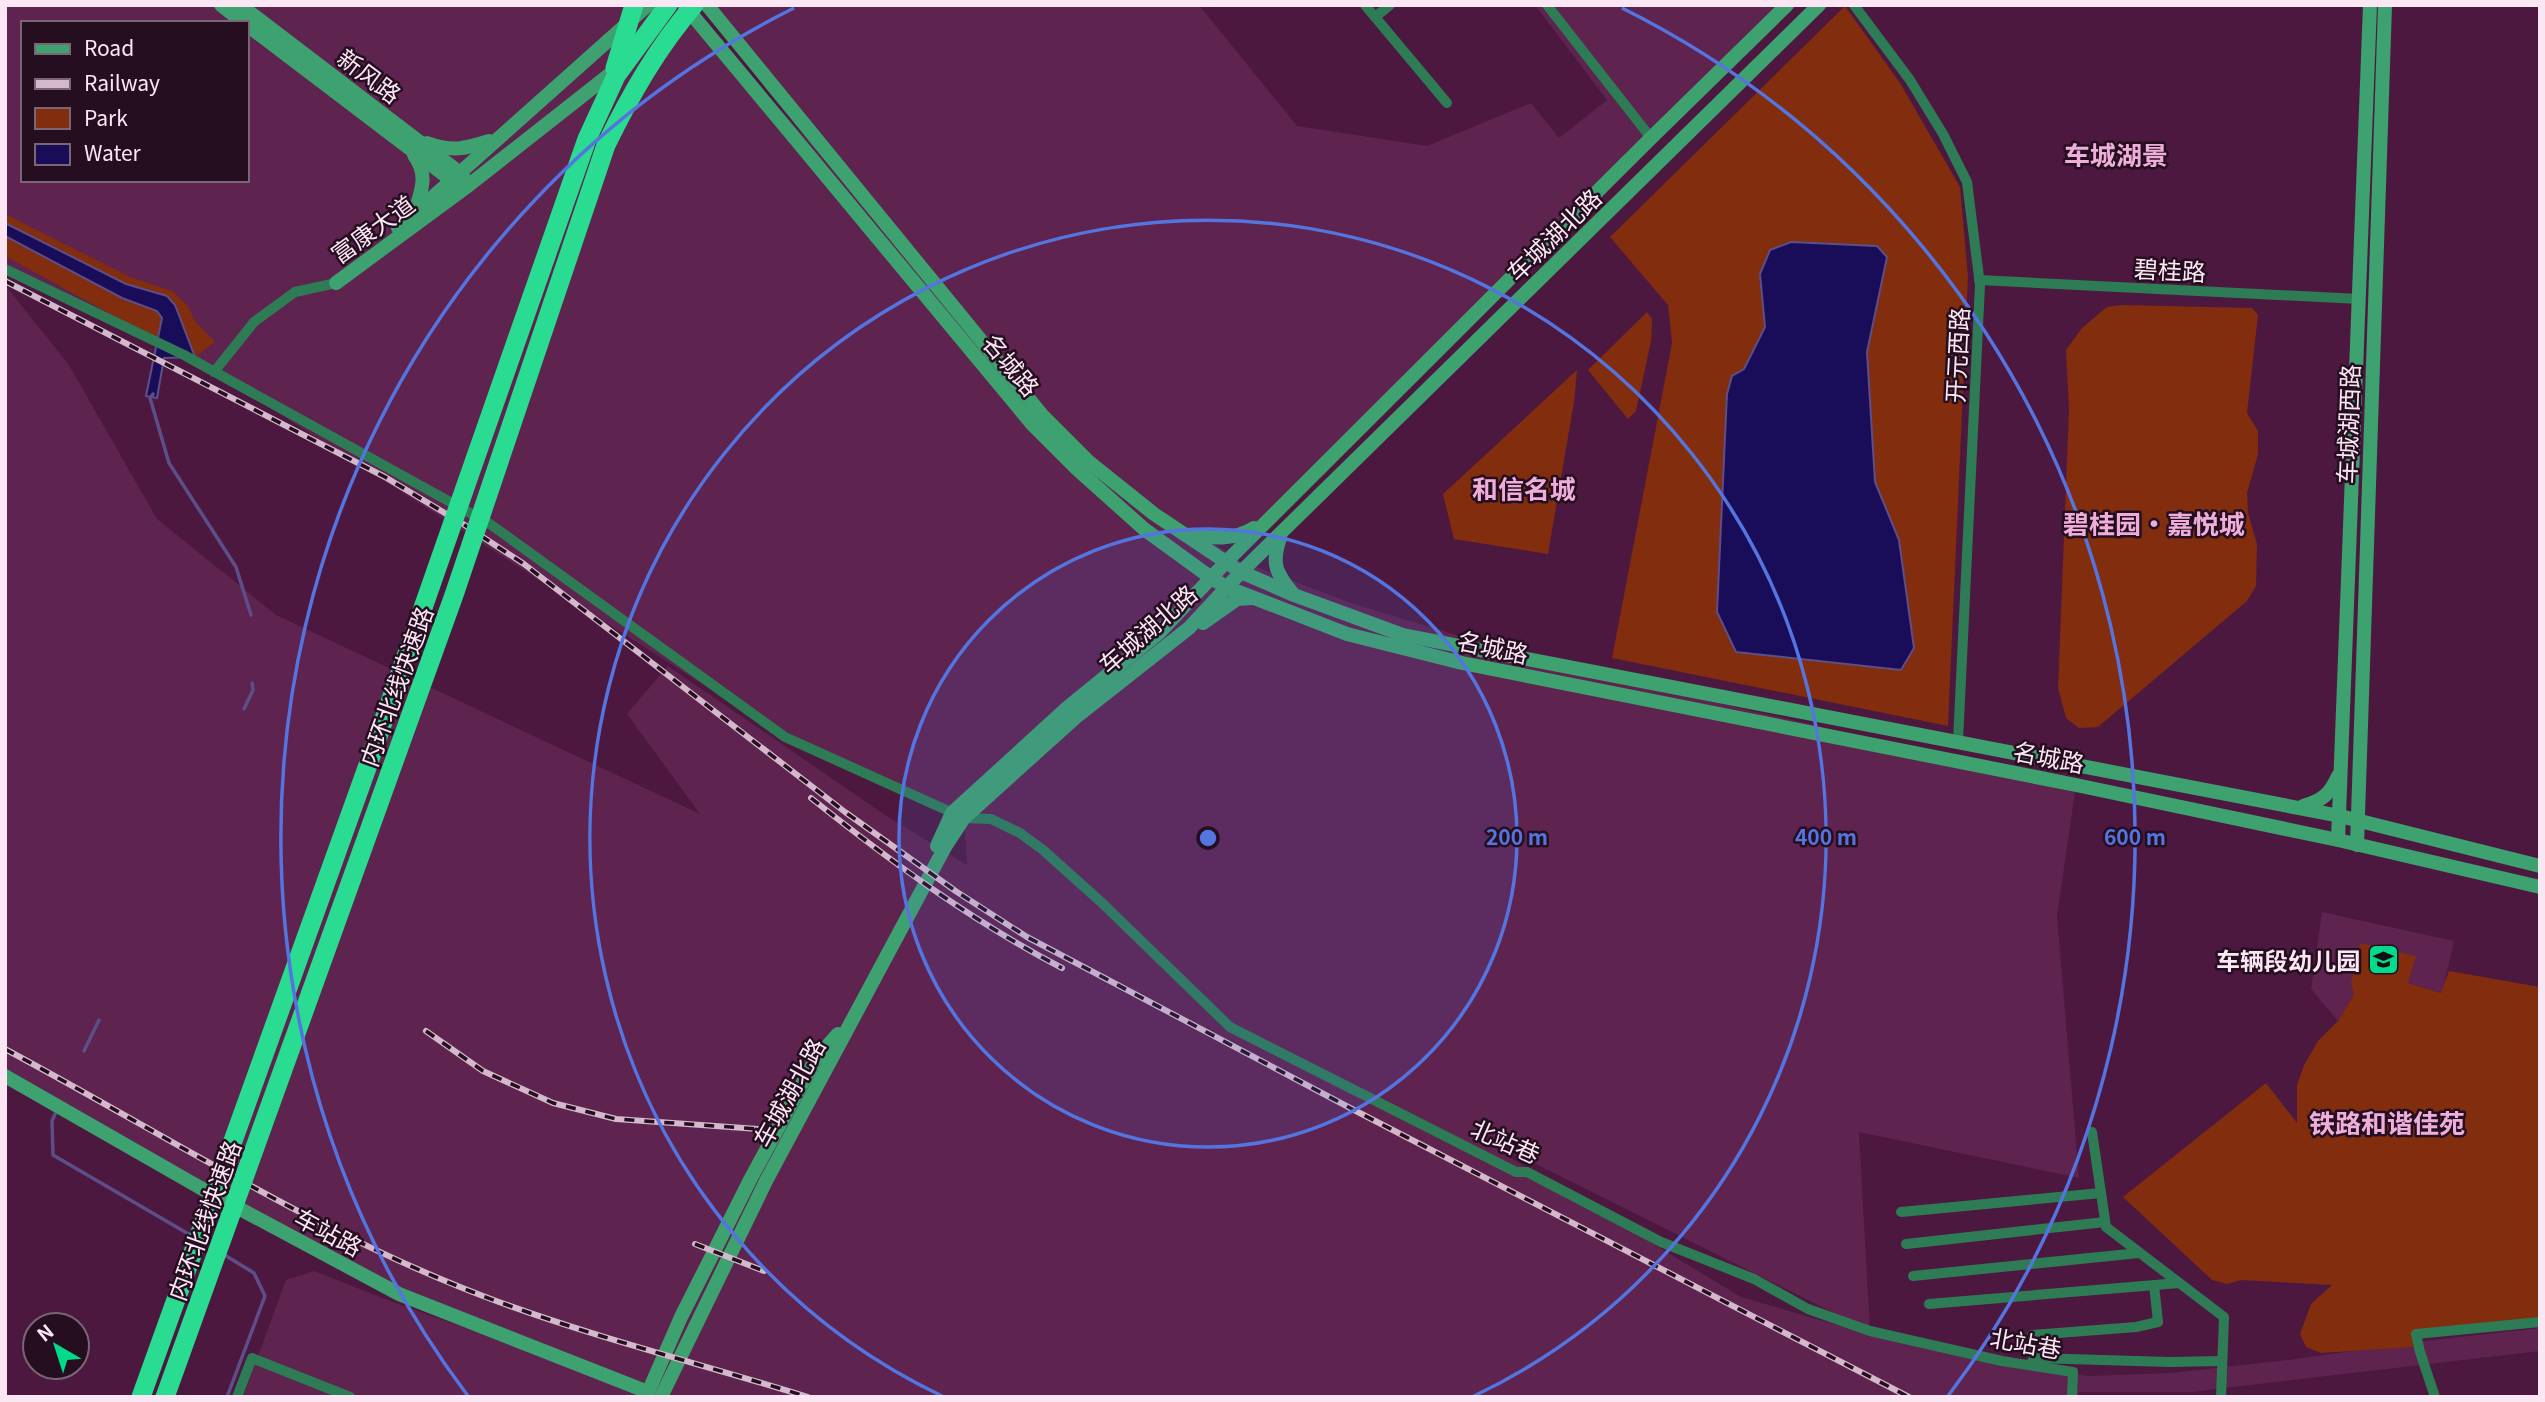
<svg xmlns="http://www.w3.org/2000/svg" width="2545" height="1402" viewBox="0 0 2545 1402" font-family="Georgia,'Noto Sans SC',serif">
  <rect width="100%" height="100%" fill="#4d1840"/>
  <g fill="#5e234f" fill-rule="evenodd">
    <path d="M5,5H686L935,280L714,5H1199L1297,126L1427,146L1531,103L1559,138L1607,100L1535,5H1787L1244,535L1196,531L1240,561L1351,603L1565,668L2076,785L2057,916L2079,1178L1859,1132L1870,1331L1530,1161L1496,1149L1741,1297L1858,1331L2018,1366L2089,1376L2172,1373L2288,1360L2424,1341L2540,1328V1351L2191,1392H2079L2078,1397H243L286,1280L314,1271L398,1304L621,1383L399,1294L5,1078V285L69,365L157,519L276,615L700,814L627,714L668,666L885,815L967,865L964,818L785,737L214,372L5,266ZM23,23H247V180H23Z"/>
    <path d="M2322,912L2454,941L2442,993L2392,978L2354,994L2338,1021L2311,989Z"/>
  </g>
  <g fill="#812d0e">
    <path d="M1845,6L1900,83L1960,187L1968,277L1948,726L1612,658L1672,343L1668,305L1610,237Z"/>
    <path d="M5,214L130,277L172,291L188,306L195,321L215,342L195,357L175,305L167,296L126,284L5,223Z"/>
    <path d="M5,236L122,298L157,311L162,317L158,340L5,256Z"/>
    <path d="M2121,305L2252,308L2258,315L2247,413L2258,431V454L2247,493L2248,513L2257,544L2256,586L2247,601L2098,727L2079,728L2066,718L2058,688L2069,410L2066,350L2082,328L2107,307Z"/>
    <path d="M1647,312L1652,319L1651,341L1636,411L1628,419L1588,370Z"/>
    <path d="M1577,370L1574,402L1548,554L1454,539L1443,494Z"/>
    <path d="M2360,943L2416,956L2408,983L2441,993L2449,971L2540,987V1318L2413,1331V1347L2321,1353L2306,1347L2300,1334L2311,1304L2332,1285L2241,1280L2227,1284L2212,1280L2123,1197L2266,1083L2297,1123V1085L2304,1065L2318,1041L2338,1021L2354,994L2351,983Z"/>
  </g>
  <g fill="#190d5a" stroke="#5d4e88" stroke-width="2">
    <path d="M5,223L126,284L167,296L175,305L195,357L164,358L157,398L146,396L162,318L157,311L122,298L5,236Z"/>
    <path d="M1791,242L1877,246L1887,257L1867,352L1875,482L1899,540L1914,648L1901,670L1736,652L1717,612L1727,394L1732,376L1744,369L1765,327L1760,274L1770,250Z"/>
  </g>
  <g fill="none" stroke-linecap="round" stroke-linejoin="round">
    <g stroke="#5d4e88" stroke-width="3.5">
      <path d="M153,394L150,398L169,463L236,567L251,615"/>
      <path d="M244,709L253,690L252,683"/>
      <path d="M84,1051L99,1020"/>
      <path d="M55,1114L52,1121L53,1155L192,1236"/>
      <path d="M223,1254L254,1273L265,1296L227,1397"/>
    </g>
    <g stroke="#2d7c55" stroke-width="10">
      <path d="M1365,5L1447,103"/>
      <path d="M1547,5L1651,138"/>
      <path d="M1854,5L1910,80L1943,134L1967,182L1980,285L1958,741"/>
      <path d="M1375,17L1390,5"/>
      <path d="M5,269L184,355L490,524L785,737L964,818L991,819L1020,833L1043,850L1100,901L1230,1027L1516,1172H1527L1661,1242L1754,1279L1808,1309L1870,1331L2002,1361L2073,1372L2072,1397"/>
      <path d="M1979,280L2359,299"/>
      <path d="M214,372L254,322L295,292L336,283"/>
      <path d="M2092,1132L2106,1227L2224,1317L2221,1397"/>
      <path d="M1901,1212L2101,1193"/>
      <path d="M1906,1244L2105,1222"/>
      <path d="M1913,1276L2139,1253"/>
      <path d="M1929,1304L2179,1283"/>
      <path d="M2035,1358L2032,1335L2136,1327L2158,1322L2154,1285"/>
      <path d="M2029,1365L2035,1358L2169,1362L2222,1361"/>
      <path d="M237,1397L252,1358L350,1397"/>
      <path d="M2435,1397L2420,1352L2416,1334L2540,1322"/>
    </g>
    <g stroke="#3ea170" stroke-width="14">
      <path d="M221,5L244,23"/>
      <path d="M240,5L459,172L464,178"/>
      <path d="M684,5L1032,424L1077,469L1144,529L1210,577L1226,587L1347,634L1462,663L2076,785L2338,840L2540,887"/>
      <path d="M707,5L1042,415L1089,462L1154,514L1241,572L1294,595L1403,635L2340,816L2540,866"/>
      <path d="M247,25L451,180L456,186"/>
      <path d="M427,143C452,152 465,149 489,141"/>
      <path d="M414,155C429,176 421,190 415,212"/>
      <path d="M398,228L648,5"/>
      <path d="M336,283L469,185L619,67"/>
      <path d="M1189,535C1212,538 1233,541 1254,528"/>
      <path d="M1280,538C1271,564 1276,573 1293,594"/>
      <path d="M1203,623L1237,599L1252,598"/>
      <path d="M2303,806C2322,801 2330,794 2338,776"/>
      <path d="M2338,840L2370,5"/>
      <path d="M2357,845L2385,5"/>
      <path d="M937,846L952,813L1067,708L1160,632L1226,562L1651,138L1787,5"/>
      <path d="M5,1076L199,1187L399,1294L648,1392"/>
      <path d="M646,1397L681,1317L751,1178L815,1060L838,1034"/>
      <path d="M661,1397L766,1181L945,847L964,818L1076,717L1189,628L1241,572L1819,5"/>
    </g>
    <defs>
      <g id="rail">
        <path d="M5,281L385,477L463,524L524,564L845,812L957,892L1027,937L1354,1110L1909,1397"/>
        <path d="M811,798C890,861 972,921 1062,968"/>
        <path d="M426,1031L483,1071L553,1103L616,1119L758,1129"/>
        <path d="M5,1049C168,1136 324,1238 499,1302C600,1339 705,1365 808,1397"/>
        <path d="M695,1244L764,1271"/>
      </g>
    </defs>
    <use href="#rail" stroke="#d4b8cc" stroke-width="6"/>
    <use href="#rail" stroke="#250e1f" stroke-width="3.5" stroke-dasharray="10" stroke-linecap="butt"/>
    <g stroke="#29dc91" stroke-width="19">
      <path d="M615,68L634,5"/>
      <path d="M141,1397L368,765L587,139L616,76L668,5"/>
      <path d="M165,1397L454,595L606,145C631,94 657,48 694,5"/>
    </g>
  </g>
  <circle cx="1208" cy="838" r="309" fill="#5474df" fill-opacity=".12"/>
  <g fill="none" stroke="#5474df" stroke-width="3.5">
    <circle cx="1208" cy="838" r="309"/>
    <path d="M942 1396A618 618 0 1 1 1474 1396"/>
    <path d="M468 1396A927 927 0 0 1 794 8M1622 8A927 927 0 0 1 1948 1396"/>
  </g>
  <defs>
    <symbol id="school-square" viewBox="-11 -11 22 22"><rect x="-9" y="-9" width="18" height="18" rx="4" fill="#01d98b" stroke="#250e1f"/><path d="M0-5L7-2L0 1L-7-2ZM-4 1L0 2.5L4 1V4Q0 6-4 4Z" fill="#111"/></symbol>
  </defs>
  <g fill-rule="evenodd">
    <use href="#school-square" x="2366" y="942" width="35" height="35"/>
  </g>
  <g text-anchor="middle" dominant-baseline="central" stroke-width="5" stroke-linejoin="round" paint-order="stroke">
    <g font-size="24" fill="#fbe6f4" stroke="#250e1f">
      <text transform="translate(370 75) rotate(37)">新风路</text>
      <text transform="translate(372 228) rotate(-36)">富康大道</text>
      <text transform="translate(1553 234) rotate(-44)">车城湖北路</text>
      <text transform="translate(2170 269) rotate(3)">碧桂路</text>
      <text transform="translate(1956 355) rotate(-87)">开元西路</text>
      <text transform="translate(1012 364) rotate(50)">名城路</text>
      <text transform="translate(2347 424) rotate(-88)">车城湖西路</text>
      <text transform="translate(1147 628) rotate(-41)">车城湖北路</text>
      <text transform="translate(1493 646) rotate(12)">名城路</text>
      <text transform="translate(395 686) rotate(-70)">内环北线快速路</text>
      <text transform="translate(2049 756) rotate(11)">名城路</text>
      <text transform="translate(788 1092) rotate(-61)">车城湖北路</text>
      <text transform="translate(1506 1140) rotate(24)">北站巷</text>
      <text transform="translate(203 1220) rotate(-70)">内环北线快速路</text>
      <text transform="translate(329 1231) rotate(28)">车站路</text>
      <text transform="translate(2026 1342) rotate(10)">北站巷</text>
    </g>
    <g font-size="24" font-weight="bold" fill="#fbe6f4" stroke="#250e1f" text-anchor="end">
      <text x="2360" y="959">车辆段幼儿园</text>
    </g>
    <g font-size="26" font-weight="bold" fill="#efadda" stroke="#250e1f">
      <text x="2116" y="153">车城湖景</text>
      <text x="1524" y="487">和信名城</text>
      <text x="2154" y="522">碧桂园·嘉悦城</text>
      <text x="2387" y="1121">铁路和谐佳苑</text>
    </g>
  </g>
  <circle cx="1208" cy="838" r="10" fill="#5474df" stroke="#250e1f" stroke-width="3.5"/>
  <g font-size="21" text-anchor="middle" font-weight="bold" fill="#5474df" stroke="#250e1f" stroke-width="5" stroke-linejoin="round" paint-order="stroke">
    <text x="1517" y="845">200 m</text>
    <text x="1826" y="845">400 m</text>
    <text x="2135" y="845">600 m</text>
  </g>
  <rect width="2545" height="1402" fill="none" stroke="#fbe6f4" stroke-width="14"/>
  <rect x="21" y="21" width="228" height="161" fill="#250e1f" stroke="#7b6474" stroke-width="2"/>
  <rect x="35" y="44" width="35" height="10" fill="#3ea170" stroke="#7b6474" stroke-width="2"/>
  <text x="84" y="56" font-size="21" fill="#fbe6f4">Road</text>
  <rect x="35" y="79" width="35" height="10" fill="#d4b8cc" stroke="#7b6474" stroke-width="2"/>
  <text x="84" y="91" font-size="21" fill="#fbe6f4">Railway</text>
  <rect x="35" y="108" width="35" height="21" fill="#812d0e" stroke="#7b6474" stroke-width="2"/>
  <text x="84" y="126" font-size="21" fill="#fbe6f4">Park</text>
  <rect x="35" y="144" width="35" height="21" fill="#190d5a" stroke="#7b6474" stroke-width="2"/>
  <text x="84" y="161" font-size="21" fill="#fbe6f4">Water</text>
  <g transform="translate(56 1346) rotate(321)"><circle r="33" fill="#250e1f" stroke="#7b6474" stroke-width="2"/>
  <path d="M0-5L12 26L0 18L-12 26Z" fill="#01d98b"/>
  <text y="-10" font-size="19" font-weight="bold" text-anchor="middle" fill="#fbe6f4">N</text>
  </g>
</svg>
